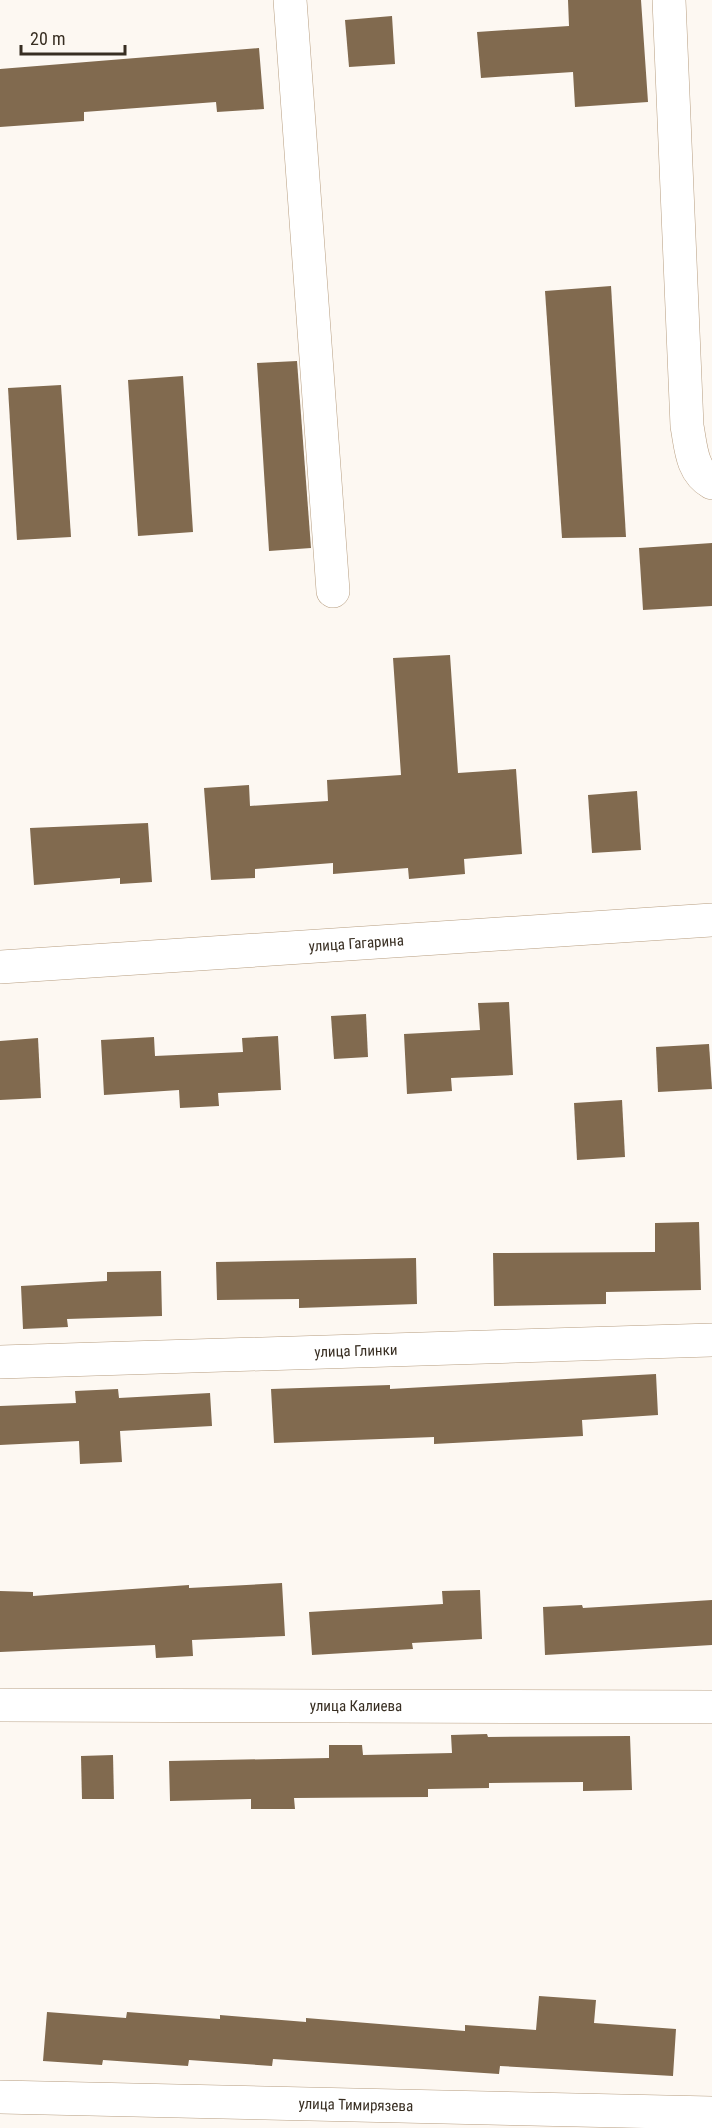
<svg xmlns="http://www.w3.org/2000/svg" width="712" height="2128" viewBox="0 0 712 2128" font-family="'Roboto Condensed',sans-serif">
  <rect width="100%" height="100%" fill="#fdf8f2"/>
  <g fill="#816a4f">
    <path d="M568,0H641L648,102L575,107L573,72L481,78L477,32L569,26Z"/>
    <path d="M392,16L395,64L349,67L345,20Z"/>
    <path d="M259,48L264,109L217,112L216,102L84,112V121L0,127V69Z"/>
    <path d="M611,286L626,537L562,538L545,291Z"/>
    <path d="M297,361L311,548L269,551L257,363Z"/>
    <path d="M183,376L193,532L138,536L128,380Z"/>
    <path d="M61,385L71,537L17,540L8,388Z"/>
    <path d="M712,543V606L643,610L639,548Z"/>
    <path d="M450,655L458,773L516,769L522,854L464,859L465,874L409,879L408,868L333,874V863L255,869V878L211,880L204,788L249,785L250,806L328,801L327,780L401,775L393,658Z"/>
    <path d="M637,791L641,850L592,853L588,795Z"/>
    <path d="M148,823L152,882L120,884V878L34,885L30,828Z"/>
    <path d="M509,1002L513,1075L451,1078L452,1091L407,1094L404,1034L480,1030L478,1003Z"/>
    <path d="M366,1014L368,1057L334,1059L331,1016Z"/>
    <path d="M278,1036L281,1090L218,1093L219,1106L180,1108L179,1090L104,1095L101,1040L154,1037L155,1056L243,1052L242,1038Z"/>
    <path d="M38,1038L41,1098L0,1100V1041Z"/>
    <path d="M709,1044L712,1089L658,1092L656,1047Z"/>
    <path d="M622,1100L625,1157L577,1160L574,1103Z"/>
    <path d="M699,1222L701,1290L606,1292V1304L494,1306L493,1253L655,1252V1223Z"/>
    <path d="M416,1258L417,1304L299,1308V1299L217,1300L216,1262Z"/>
    <path d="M161,1271L162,1316L67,1319L68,1327L23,1329L21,1286L107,1281V1272Z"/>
    <path d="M656,1374L658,1415L582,1420L583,1436L434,1444V1437L274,1443L271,1389L390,1385V1389Z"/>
    <path d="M118,1389L119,1398L210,1393L212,1426L120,1431L122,1462L80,1464L79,1441L0,1445V1406L76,1403L75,1391Z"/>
    <path d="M282,1583L285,1636L192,1640L193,1656L156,1658L155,1645L0,1652V1591L33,1592V1596L189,1585V1588Z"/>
    <path d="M480,1590L482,1639L412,1643L413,1649L312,1655L309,1612L443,1604L442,1591Z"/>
    <path d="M712,1600V1645L545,1655L543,1607L582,1605L583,1608Z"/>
    <path d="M487,1734L488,1737L630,1736L632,1790L583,1791V1782L489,1783V1788L428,1789V1797L294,1798L295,1809H251V1799L170,1801L169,1761L329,1758V1745H362L363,1755L452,1753L451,1735Z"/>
    <path d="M113,1755L114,1799H82L81,1756Z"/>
    <path d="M539,1996L596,2000L594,2023L676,2029L673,2076L500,2066L499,2074L273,2059L272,2066L189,2060L188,2066L103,2060L102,2065L43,2061L47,2012L126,2018L127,2012L220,2019V2015L306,2022V2018L465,2031V2025L536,2030Z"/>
  </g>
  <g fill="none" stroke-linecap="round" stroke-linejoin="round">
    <defs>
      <g id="minor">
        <path d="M290,0L333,591"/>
        <path d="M669,0L687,426C691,447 691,471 712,483"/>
        <path id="s1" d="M0,967L712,920"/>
        <path id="s2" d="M0,1362L712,1340"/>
        <path id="s3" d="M0,1705L712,1707"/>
        <path id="s4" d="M0,2097L712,2113"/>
      </g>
    </defs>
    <use href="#minor" stroke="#b79e81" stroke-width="34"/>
    <use href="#minor" stroke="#fff" stroke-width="33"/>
  </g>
  <g text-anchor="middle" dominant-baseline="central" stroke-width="6" stroke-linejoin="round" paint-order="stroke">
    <g font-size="15" fill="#382e22" stroke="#fdf8f2">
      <text stroke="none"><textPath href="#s1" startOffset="357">улица Гагарина</textPath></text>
      <text stroke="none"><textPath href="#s2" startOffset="356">улица Глинки</textPath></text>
      <text stroke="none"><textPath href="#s3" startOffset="356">улица Калиева</textPath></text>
      <text stroke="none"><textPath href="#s4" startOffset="356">улица Тимирязева</textPath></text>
    </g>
  </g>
  <path d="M21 45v9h104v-9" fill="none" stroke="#382e22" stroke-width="3"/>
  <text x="30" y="45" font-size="18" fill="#382e22" stroke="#fdf8f2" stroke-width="4.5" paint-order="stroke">20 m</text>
</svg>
